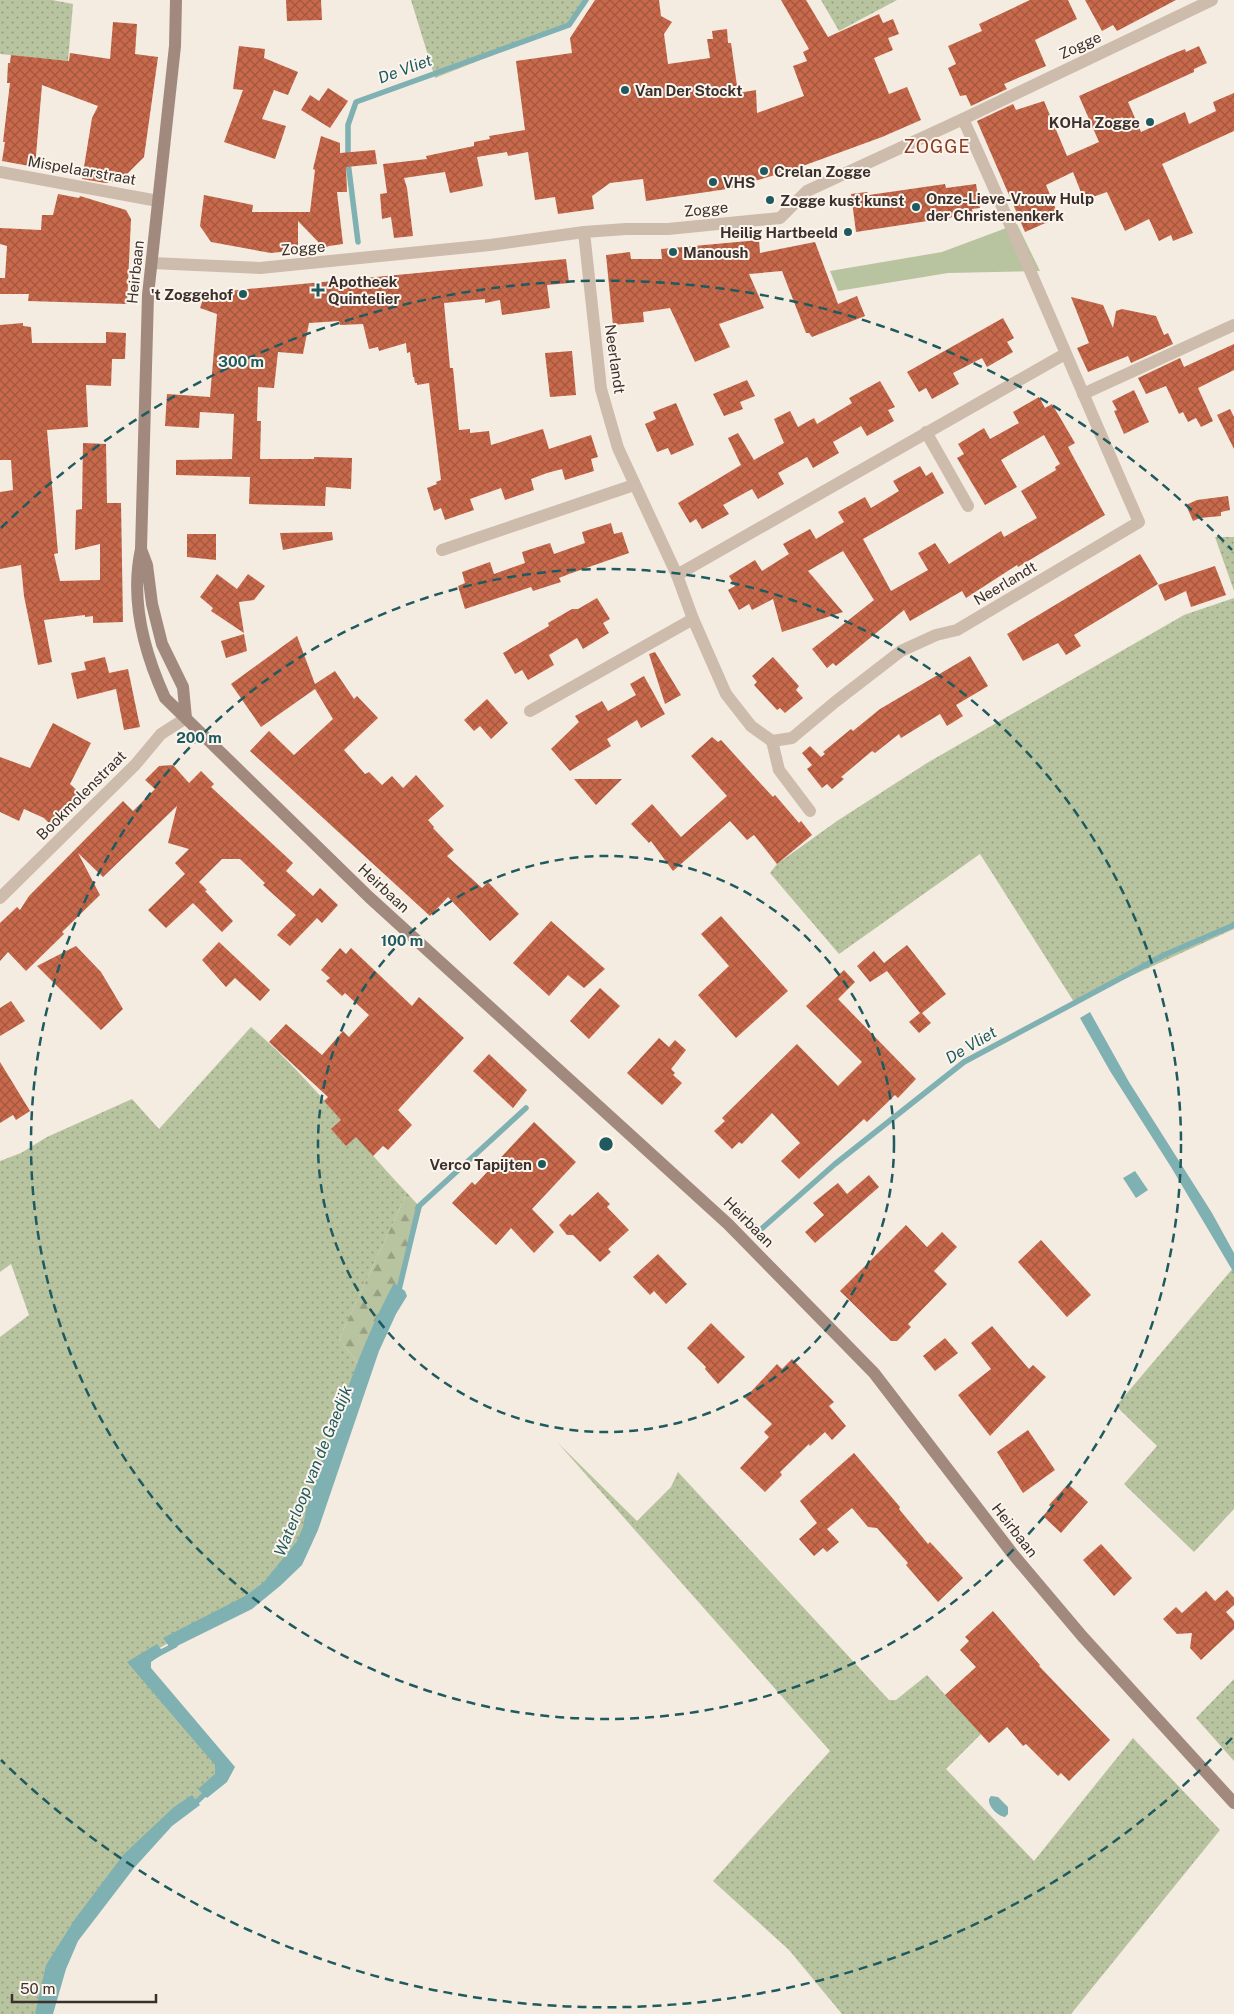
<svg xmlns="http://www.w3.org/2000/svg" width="1234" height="2014" viewBox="0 0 1234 2014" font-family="'Public Sans',sans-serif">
  <defs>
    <pattern id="grass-dots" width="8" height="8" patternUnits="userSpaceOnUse" patternTransform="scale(1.25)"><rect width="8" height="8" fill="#b8c4a0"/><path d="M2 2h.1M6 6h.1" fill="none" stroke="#97a083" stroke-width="1.8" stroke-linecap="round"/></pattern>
    <pattern id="forest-firs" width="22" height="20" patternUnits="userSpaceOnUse" patternTransform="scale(1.25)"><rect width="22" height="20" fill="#b8c4a0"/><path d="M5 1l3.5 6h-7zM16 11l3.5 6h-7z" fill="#97a083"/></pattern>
    <pattern id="building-cross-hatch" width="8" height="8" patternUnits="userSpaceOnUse" patternTransform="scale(1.25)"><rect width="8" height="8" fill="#c8694b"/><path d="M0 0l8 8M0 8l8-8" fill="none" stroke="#a4573f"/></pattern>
  </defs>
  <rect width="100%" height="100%" fill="#f4ebe1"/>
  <g fill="url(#grass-dots)">
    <path d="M0,0H52L73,4L68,61L0,54Z"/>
    <path d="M411,0H586L569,25L435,78Z"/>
    <path d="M821,0H897L839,31Z"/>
    <path d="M1215,537H1234V591Z"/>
    <path d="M1234,598V929L1074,1002L980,854L839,954L770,873L777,864L837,821L927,763L1184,615Z"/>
    <path d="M251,1027C309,1077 355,1138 407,1193L339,1339L367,1375L312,1520L277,1582L133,1663L226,1770L118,1872L73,1945L51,2014H0V1337L29,1315L11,1264L0,1272V1161L21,1153L47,1137L132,1099L159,1129Z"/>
    <path d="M1234,1267V1509L1194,1552L1124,1484L1157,1446L1116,1406Z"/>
    <path d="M558,1443L637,1521L671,1487L678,1472L889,1700H896L927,1675L981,1734L946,1769L1034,1861L1133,1738L1220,1830L1071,2014H842L789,1950L713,1881L830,1751Z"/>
    <path d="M1234,1679V1761L1196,1718Z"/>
  </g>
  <path fill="url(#forest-firs)" d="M407,1193L419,1206H422L401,1287L367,1375L339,1339Z"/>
  <path fill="#b8c4a0" d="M1017,224L1040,271L948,273L838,291L830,271L942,252Z"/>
  <g fill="#7fb0b2">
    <path d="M1090,1012L1129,1082L1212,1213L1234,1253V1273L1171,1167L1110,1071L1080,1018Z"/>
    <path d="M1135,1171L1148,1190L1136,1198L1123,1178Z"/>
    <path d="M394,1283L405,1291L407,1296L396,1314L379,1351L318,1530L302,1565L280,1586L252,1609L171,1649L163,1638L247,1595L264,1582L297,1541L303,1527L306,1510C333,1433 355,1355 394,1283Z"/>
    <path d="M157,1644L164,1653L151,1662V1668L235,1767L227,1782L207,1798L198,1789L215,1774V1765L127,1662Z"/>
    <path d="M192,1795L200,1805L172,1826L134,1868L78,1941L66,1969L53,2014H35L46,1965L75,1919L124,1854L174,1807Z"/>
    <path d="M991,1796L998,1797L1008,1807V1814L1005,1817C998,1816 988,1807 989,1799Z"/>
  </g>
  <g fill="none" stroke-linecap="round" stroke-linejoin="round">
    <g stroke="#7fb0b2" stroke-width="5.5">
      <path d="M358,242L348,162V125L356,102L569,25L586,0"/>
      <path d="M753,1225L759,1231L835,1164L964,1062L1164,955L1234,925"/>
      <path d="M398,1294L419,1206L526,1108"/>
      <path d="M156,1655L175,1645"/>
      <path d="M192,1806L209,1790"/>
    </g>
  </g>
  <g fill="url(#building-cross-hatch)">
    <path d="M286,0H321L322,20L287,21Z"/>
    <path d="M595,0H659L661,16L672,22L664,34L668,64L710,58L707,39H713L712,31L727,29L728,43H731L738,93L756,90L757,113L804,96L793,66L807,61L803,52L809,49L781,0H806L828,37L879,14L883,23L893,19L899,34L888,38L893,50L874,58L889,94L907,87L921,120L882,137L789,171L727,189L646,201L643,179L610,183L592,196L594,209L558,214L555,197L535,200L528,152L508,156L507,152L477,157L483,186L450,193L445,172L404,178L407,188L413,236L394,238L391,217L382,219L380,194L387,193L383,164L427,159L426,156L474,146V142L490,139L489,136L525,130L516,61L572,53L570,38Z"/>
    <path d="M1030,0H1068L1077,19L1035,40L1046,66L1004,84L1007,89L971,106L966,95L960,96L948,68L956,64L948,46L982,31L979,24Z"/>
    <path d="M1085,0H1176L1117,31L1113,25L1102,31Z"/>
    <path d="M113,22L137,24L135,54L158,57L144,157L121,180L105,183L82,179L92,118L98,106L42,85L35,167L2,161L5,142H3L10,83H7L8,63H10L11,55L69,61L70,53L110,59Z"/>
    <path d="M239,46L265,49L264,58L298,72L288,95L274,90L262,119L286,126L275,159L224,142L243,90L233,89Z"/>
    <path d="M1199,46L1207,63L1194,69V72L1128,102L1141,132L1185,112L1189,124L1216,111L1213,102L1234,93V131L1162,164L1193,233L1173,241L1171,235L1159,241L1149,219L1125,231L1107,192L1084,200L1073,172L1046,185L1059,217L1025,232L977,121L1013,104L1016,110L1044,101L1067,156L1099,142L1079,96L1170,55L1185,49L1186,52Z"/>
    <path d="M328,88L348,101L330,128L301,110L310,95L319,101Z"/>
    <path d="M321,136L340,143V153L375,150L377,164L346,167L347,192H337L343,244L329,246L324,248L298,221V250L271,253L211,242L200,226L204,195L253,205L252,212H310L315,170L313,169Z"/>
    <path d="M945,184L946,188L976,184L980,208L972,209L973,214L856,232L851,194L867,192L869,195Z"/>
    <path d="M58,194L79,198L80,196L126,210L131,219L127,304L28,301L29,294H0V278H5L7,246L0,244V228L41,230L42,215H53Z"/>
    <path d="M759,240L760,253L815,242L838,304L857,296L865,316L812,337L809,333H806L782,271L749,274L764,308L719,324L730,347L695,362L670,308L643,312L644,322L613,325L606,255L630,252L631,259H662L661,249Z"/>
    <path d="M566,259L569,283L547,285L550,308L502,315L500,300L485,303V299L444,303L450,368H453L459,430L470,429V433L489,431L491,445L543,429L549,449L591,435L598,457L591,459L594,471L565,480L562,469L547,473L531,479L534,490L505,500L501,488L470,499L474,510L445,520L441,508L434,511L427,488L437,484L436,482L441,480L429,383L417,385V383H415L414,377H413L410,352L407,353L406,343L379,351L378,347L369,349L363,324L340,325L339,321L309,323L303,354L278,352L274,388L258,387L257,421H261L260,459H314V457L352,458L351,489L326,487L325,506L249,504L250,477L176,475V460L232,459L234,414L200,412L199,428L165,426L167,394L210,397L217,314L200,308L205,293Z"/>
    <path d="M1071,297L1103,305L1113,328L1116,311L1122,309L1156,316L1164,335L1168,333L1173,344L1131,363L1128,356L1088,372L1077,348L1089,343Z"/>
    <path d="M1003,318L1014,338L1007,342L1013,352L987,367L982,358L953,373L959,384L932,399L926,388L919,392L907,372Z"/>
    <path d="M23,323V326L31,327L32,343H106V332L126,333L125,359H112L111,386L86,385L88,427L47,430L58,553L54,554L60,581L100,580V544L75,550L76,510L82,509L83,443L106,444L107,503H121L123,622L93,623V616L85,617V615L44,620L52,662L38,665L24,596L21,565L0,569V492L13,490L11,460H0V325Z"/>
    <path d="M1234,344V370L1198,388L1213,421L1201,427L1196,418L1188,422L1183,412L1179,414L1166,386L1146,394L1138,378L1180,358L1184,367Z"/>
    <path d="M572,351L576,395L550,397L545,353Z"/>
    <path d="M747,380L755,396L740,402L743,409L724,416L713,394Z"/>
    <path d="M880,381L895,407L888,410L894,421L867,436L861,426L833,442L839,453L813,468L807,457L778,473L784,484L758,499L752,489L723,505L729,514L702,529L696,519L690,523L678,503L741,465L728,438L738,433L754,460L784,443L774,419L790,411L798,427L814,418L817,424L852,403L849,398Z"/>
    <path d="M1134,390L1149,422L1124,434L1114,411L1117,410L1112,401Z"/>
    <path d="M1039,397L1045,408L1052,404L1075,443L1068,447L1105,515L1018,567L1017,565L966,598L962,591L910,621L904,610L836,666L833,663L827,668L812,649L874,600L843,551L808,571L843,612L782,632L773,599L752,610L749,604L739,610L728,590L735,586L729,576L755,560L762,571L789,554L783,544L810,529L816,539L844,522L838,512L865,497L871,508L899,491L893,481L920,466L926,476L932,472L944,493L863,539L891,591L928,570L918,553L935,543L949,564L1001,531L1004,537L1037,518L1021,491L1056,470L1055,467L1060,464L1044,435L1001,460L1017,487L985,505L957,458L964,454L958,444L984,428L990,439L1019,423L1013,412Z"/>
    <path d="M676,403L694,445L671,455L668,448L657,452L645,424L656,419L653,412Z"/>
    <path d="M1230,409L1234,417V449L1217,415Z"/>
    <path d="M1228,496L1230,510L1221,512V516L1200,518L1193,521L1186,505L1197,500Z"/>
    <path d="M611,523L614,534L622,532L629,553L569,574L559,578L561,582L533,591L531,587L465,609L458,586L465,583L462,572L490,562L494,574L525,563L522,552L550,543L554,554L585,543L582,532Z"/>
    <path d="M332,532L333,540L283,550L280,533Z"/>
    <path d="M187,534H216V560L187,557Z"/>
    <path d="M1140,554L1158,584L1074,635L1081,646L1066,655L1058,643L1023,661L1007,634Z"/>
    <path d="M1215,566L1226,595L1191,607L1186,591L1165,601L1158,585Z"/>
    <path d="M217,574L237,589L248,574L265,586L254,600L239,602L244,633L211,611L213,608L200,597Z"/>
    <path d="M597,598L610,619L603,623L609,633L583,649L577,638L549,655L554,665L528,680L522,670L515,674L503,653L549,626L548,623L572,609H578Z"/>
    <path d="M244,634L247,651L226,658L221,641Z"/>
    <path d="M297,636L315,684L335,671L354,699L357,696L378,718L344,750L365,774L369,772L382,785L392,776L403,788L416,775L444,806L428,820L434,827L433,828L454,850L447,856L482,888L488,882L519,914L490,941L448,897L430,916L250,751L269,731L294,755L333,719L315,689L261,727L231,684Z"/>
    <path d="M655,652L681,695L665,704L649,654Z"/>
    <path d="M970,656L988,686L956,705L963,716L947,726L940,714L901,738L899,734L875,753L872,751L841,777L844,779L832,789L827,784L822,788L807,769L812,765L802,753L810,746L821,757L825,754L823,752L851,729L853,731L880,709Z"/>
    <path d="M105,657L109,673L128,669L140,727L124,730L116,689L77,699L71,673L86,670L84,662Z"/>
    <path d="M773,657L799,686L796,690L803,698L785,713L780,708L777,710L754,685L757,682L752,676Z"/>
    <path d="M644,676L665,714L641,728L637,720L607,739L611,746L570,771L551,749L579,722L575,716L602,701L608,711L636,695L630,684Z"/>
    <path d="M487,699L508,723L491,739L480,726L474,731L464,720Z"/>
    <path d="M53,723L91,743L70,784L82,795L53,827L44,818L24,809L19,821L0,812V757L30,768Z"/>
    <path d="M712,737L718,742L721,740L773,797L775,795L799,823L801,821L812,835L777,864L754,835L747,840L730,821L673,871L651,841L649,843L631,824L652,804L681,837L727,796L691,756Z"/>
    <path d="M173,765L189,783L201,771L214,784L211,787L293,863L286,871L313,896L320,888L338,905L322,923L317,918L290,946L277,935L296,915L263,885L265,883L240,859H222L199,882L207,890L205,891L233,921L222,932L193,903L166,928L148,910L185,874L175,863L189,849L168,843L177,806L103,877L78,853L100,895L62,932L64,934L26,971L8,952L0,961V923L17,907L20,910L29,896L123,801L133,811L155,789L145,780L159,766Z"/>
    <path d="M574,779H622L596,805Z"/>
    <path d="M721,916L788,991L736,1038L698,995L729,966L701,934Z"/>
    <path d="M551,921L605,969L584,988L568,975L549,996L513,963Z"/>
    <path d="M219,942L270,990L260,1001L235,978L226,987L202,960Z"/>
    <path d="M907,945L946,994L922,1013L931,1023L919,1033L909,1022L920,1013L887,971L870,982L857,966L874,951L884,963Z"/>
    <path d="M76,946L101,972L123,1009L101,1030L37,966Z"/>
    <path d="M340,948L346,954L351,948L412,1006L419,997L464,1038L398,1110L412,1125L388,1150L383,1146L373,1156L356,1137L346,1146L331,1129L341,1120L324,1101L328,1097L269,1042L286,1024L322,1055L343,1031L349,1037L369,1015L345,993L342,996L326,981L330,978L321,970Z"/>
    <path d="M844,970L855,982L838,999L916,1079L898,1098L895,1095L867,1122L864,1119L799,1179L781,1161L800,1143L772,1113L742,1144L739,1142L732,1149L714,1131L725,1121L722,1118L797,1044L838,1086L862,1062L806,1006Z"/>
    <path d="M600,988L620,1006L589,1039L570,1021Z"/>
    <path d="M11,1001L25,1021L0,1036V1008Z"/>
    <path d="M659,1038L669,1047L675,1040L686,1050L671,1069L675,1073L673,1075L682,1083L662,1105L627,1073Z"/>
    <path d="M489,1054L527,1090L513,1108L473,1071Z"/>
    <path d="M0,1062L30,1111L16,1120L13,1115L0,1123Z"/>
    <path d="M534,1122L576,1162L532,1209L554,1232L534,1253L511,1228L496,1245L452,1203L472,1182L475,1185Z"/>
    <path d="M869,1175L879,1187L815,1243L805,1232L824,1215L813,1203L838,1183L847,1194Z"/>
    <path d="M598,1192L610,1204L607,1207L629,1230L608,1249L611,1252L600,1262L573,1235H567L559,1225L570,1214L572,1216Z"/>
    <path d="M906,1225L927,1247L942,1232L957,1247L934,1271L947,1284L908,1324L911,1327L897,1341H891L840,1291Z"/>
    <path d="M1041,1240L1091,1295L1067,1317L1018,1262Z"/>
    <path d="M658,1254L687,1284L666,1304L654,1291L650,1295L633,1277Z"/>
    <path d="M711,1323L745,1357L718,1384L705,1369L706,1367L687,1348Z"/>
    <path d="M992,1326L1029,1369L1033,1365L1046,1377L990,1436L958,1395L991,1369L971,1343Z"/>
    <path d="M945,1338L958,1353L935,1371L923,1356Z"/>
    <path d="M792,1359L834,1402L829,1406L846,1426L832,1440L825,1432L810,1446L809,1444L780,1472L782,1475L765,1492L740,1468L769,1437L764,1432L772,1424L745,1398L777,1364L782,1369Z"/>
    <path d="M1028,1430L1055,1470L1023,1493L997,1452Z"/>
    <path d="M854,1453L900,1507L899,1509L928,1544L930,1542L963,1578L938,1602L906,1565L908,1563L877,1528L868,1527L852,1508L827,1529L839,1542L827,1552L823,1548L814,1556L799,1539L817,1523L800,1501Z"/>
    <path d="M1068,1484L1088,1502L1061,1533L1043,1516L1051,1507L1049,1505Z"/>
    <path d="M1101,1544L1132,1578L1114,1596L1083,1560Z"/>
    <path d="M1227,1590L1234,1598V1605L1226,1612L1234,1621V1629L1201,1660L1190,1648L1192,1633L1177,1634L1163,1619L1176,1607L1182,1613L1206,1591L1215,1601Z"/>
    <path d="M993,1611L1040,1665L1039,1666L1110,1740L1069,1781L1061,1773L1058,1776L1026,1744L1023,1746L1007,1727L989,1743L945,1695L976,1667L960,1650L969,1641L965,1637Z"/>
  </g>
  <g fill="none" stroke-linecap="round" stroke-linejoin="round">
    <g stroke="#cdbbac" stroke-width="12">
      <path d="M0,172L158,201"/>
      <path d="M584,232L601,389L618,448L677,575L693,619L726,694L751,726L772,741L792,738L835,702L901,651L936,635L957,630L1139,522C1080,388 1024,253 963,119"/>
      <path d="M152,263L260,268L490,245L584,232L626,229H668L780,218L807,191L963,119L1212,0"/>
      <path d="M1083,394L1234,325"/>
      <path d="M926,432L968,506"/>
      <path d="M442,550L634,485"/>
      <path d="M677,575L1065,354"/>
      <path d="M530,711L693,619"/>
      <path d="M772,741L779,770L810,811"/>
    </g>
    <path stroke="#cdbbac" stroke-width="12" d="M0,898L135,765L161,734L186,718"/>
    <g stroke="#a18a7d" stroke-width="12">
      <path d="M141,549L148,295L175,46L176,0"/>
      <path d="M186,718L183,687L162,644L152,604L147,565L141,549C130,599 144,652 165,698L369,897L728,1224L874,1373L1012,1553L1082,1636L1234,1803"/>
    </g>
  </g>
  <g fill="none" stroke="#1f5a5e" stroke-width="2.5" stroke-dasharray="9 6">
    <circle cx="606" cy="1144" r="288"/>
    <circle cx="606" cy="1144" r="575"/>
    <path d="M1232 1738A863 863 0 0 1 1 1760M1 528A863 863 0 0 1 1232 550"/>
  </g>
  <g fill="#1f5a5e" stroke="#fbf5ee" stroke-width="2">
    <circle cx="625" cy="90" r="5"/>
    <circle cx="1150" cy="122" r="5"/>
    <circle cx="764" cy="171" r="5"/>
    <circle cx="713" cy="182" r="5"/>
    <circle cx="770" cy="200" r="5"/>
    <circle cx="916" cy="207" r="5"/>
    <circle cx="848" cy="232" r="5"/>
    <circle cx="673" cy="252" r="5"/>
    <path d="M315.5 282.5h5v5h5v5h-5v5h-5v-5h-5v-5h5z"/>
    <circle cx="243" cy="294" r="5"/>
    <circle cx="542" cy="1164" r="5"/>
  </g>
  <g text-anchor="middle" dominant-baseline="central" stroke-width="4" stroke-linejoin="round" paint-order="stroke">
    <g font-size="15" fill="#3b302b" stroke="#fbf5ee">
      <text transform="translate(1080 45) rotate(-25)">Zogge</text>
      <text transform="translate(82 170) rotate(10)">Mispelaarstraat</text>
      <text transform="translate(706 209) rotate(-6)">Zogge</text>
      <text transform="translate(303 248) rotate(-5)">Zogge</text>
      <text transform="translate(135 272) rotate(-84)">Heirbaan</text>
      <text transform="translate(615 359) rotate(82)">Neerlandt</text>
      <text transform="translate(1005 583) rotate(-31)">Neerlandt</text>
      <text transform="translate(81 795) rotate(-45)">Bookmolenstraat</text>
      <text transform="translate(384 888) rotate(43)">Heirbaan</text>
      <text transform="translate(749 1222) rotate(45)">Heirbaan</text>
      <text transform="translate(1015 1530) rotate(52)">Heirbaan</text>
    </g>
    <g font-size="15" font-weight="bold" fill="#3b302b" stroke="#fbf5ee" text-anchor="start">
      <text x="635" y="90">Van Der Stockt</text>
      <text x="1140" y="122" text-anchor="end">KOHa Zogge</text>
      <text x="774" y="171">Crelan Zogge</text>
      <text x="723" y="182">VHS</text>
      <text x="926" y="198">Onze-Lieve-Vrouw Hulp<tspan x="926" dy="17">der Christenenkerk</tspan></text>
      <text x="780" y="200">Zogge kust kunst</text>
      <text x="838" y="232" text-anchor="end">Heilig Hartbeeld</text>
      <text x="683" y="252">Manoush</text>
      <text x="328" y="281">Apotheek<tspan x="328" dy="17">Quintelier</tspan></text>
      <text x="233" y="294" text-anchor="end">'t Zoggehof</text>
      <text x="532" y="1164" text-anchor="end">Verco Tapijten</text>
    </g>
    <g font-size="16" font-style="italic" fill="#1f5a5e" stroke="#fbf5ee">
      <text transform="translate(405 69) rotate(-20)">De Vliet</text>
      <text transform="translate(971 1045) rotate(-31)">De Vliet</text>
      <text transform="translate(313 1471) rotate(-68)">Waterloop van de Gaedijk</text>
    </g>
    <g font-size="18" letter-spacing="1" fill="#8c3b22" stroke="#fbf5ee">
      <text x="937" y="146">ZOGGE</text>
    </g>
  </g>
  <circle cx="606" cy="1144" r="8" fill="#1f5a5e" stroke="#fbf5ee" stroke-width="2.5"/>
  <g font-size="15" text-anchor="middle" font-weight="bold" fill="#1f5a5e" stroke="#fbf5ee" stroke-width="4" stroke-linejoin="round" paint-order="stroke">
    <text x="241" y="367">300 m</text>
    <text x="199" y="743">200 m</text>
    <text x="402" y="946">100 m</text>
  </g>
  <path d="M12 1994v8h144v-8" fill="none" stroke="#3b302b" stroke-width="2.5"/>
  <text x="20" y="1994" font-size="15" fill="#3b302b" stroke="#fbf5ee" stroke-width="4" paint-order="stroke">50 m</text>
</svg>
